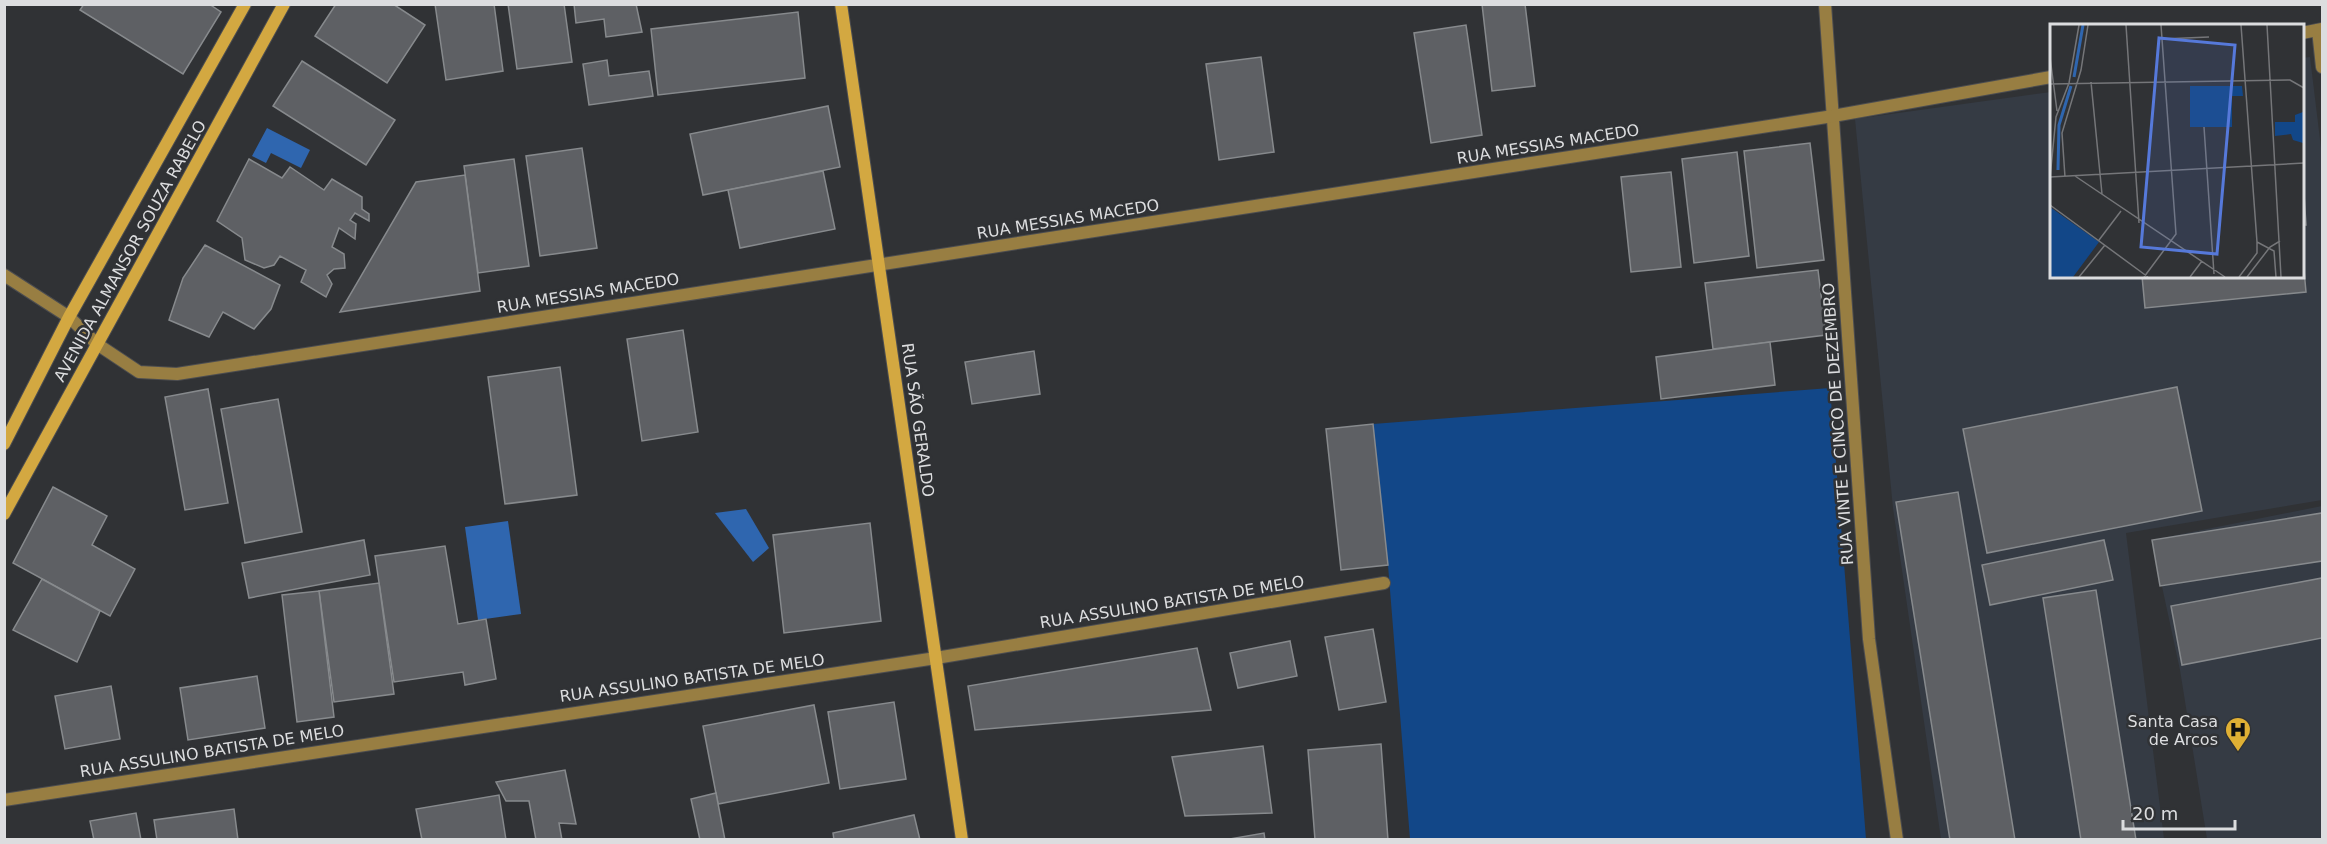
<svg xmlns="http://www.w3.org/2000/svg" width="2327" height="844" viewBox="0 0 2327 844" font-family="'DejaVu Sans',sans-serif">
  <rect width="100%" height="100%" fill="#303235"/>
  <g fill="#353b44">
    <path d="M2310,57L2322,156V500L2126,533L2164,839H1941L1893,508L1855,119L2051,92V276H2302V58Z"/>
    <path d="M2322,506V839H2207L2180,670L2152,540Z"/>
  </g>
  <path fill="#124788" d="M1830,388L1866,839H1410L1388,565L1373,424Z"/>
  <g fill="#2f66af">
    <path d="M267,128L310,150L301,168L271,153L266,163L252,156Z"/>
    <path d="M746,509L769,548L753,562L715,513Z"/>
    <path d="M508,521L521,614L478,620L465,527Z"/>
  </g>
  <g fill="#5e6064" stroke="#878a8d" stroke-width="1.5">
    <path d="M84,4H209L221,12L183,74L80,10Z"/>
    <path d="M336,4H393L425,25L387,83L315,36Z"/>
    <path d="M435,4H494L503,71L446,80Z"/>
    <path d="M508,4H564L572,62L517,69Z"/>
    <path d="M574,4H636L642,32L606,37L604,19L576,23Z"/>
    <path d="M1482,4H1525L1535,86L1492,91Z"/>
    <path d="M798,12L805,78L658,95L651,29Z"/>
    <path d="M1466,25L1482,135L1431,143L1414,33Z"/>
    <path d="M1261,57L1274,152L1219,160L1206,64Z"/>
    <path d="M607,60L609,76L649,71L653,96L589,105L583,64Z"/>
    <path d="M302,61L395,120L366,165L273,106Z"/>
    <path d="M828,106L840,167L703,195L690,134Z"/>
    <path d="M1810,143L1824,260L1757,268L1744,151Z"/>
    <path d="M582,148L597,248L540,256L526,156Z"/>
    <path d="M1737,152L1749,256L1694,263L1682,159Z"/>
    <path d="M249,159L282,178L290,167L324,190L332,179L362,197V209L369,214V221L355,213L350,220L356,224L355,239L339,228L332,247L344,254L345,268L334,269L327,275L332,284L326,297L301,282L306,270L280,256L274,265L264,268L245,260L242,238L217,221Z"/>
    <path d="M514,159L529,266L478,273L464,166Z"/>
    <path d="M2302,164L2306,225H2302Z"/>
    <path d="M823,171L835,229L740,248L728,190Z"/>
    <path d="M1671,172L1681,267L1631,272L1621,177Z"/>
    <path d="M465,175L480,291L340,312L416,182Z"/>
    <path d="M205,245L280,285L271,309L254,329L223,312L209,337L169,320L183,278Z"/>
    <path d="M2302,248L2306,292L2145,308L2142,276H2302Z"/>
    <path d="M1818,270L1826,335L1713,349L1705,283Z"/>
    <path d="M683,330L698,432L642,441L627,339Z"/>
    <path d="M1770,342L1775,385L1661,399L1656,357Z"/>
    <path d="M1034,351L1040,394L972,404L965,362Z"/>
    <path d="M560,367L577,495L505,504L488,377Z"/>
    <path d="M2177,387L2202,511L1987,553L1963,429Z"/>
    <path d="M208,389L228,503L185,510L165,397Z"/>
    <path d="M278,399L302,532L245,543L221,409Z"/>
    <path d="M1373,424L1388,565L1341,570L1326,429Z"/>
    <path d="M53,487L107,516L92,545L135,569L110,616L13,563Z"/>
    <path d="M1958,492L2015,840H1950L1896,502Z"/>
    <path d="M2322,513V561L2160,586L2152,540Z"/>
    <path d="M870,523L881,621L784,633L773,535Z"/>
    <path d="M364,540L370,575L249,598L242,563Z"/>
    <path d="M2104,540L2113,580L1990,605L1982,565Z"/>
    <path d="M445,546L458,624L486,619L496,679L465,685L463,672L394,682L375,556Z"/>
    <path d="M2322,578V638L2182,665L2171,606Z"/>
    <path d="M42,579L100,611L77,662L13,630Z"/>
    <path d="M379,583L394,694L334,702L319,591Z"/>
    <path d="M2096,590L2136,840H2081L2043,598Z"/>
    <path d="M319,591L334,717L297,722L282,595Z"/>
    <path d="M1373,629L1386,702L1339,710L1325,637Z"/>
    <path d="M1290,641L1297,676L1238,688L1230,653Z"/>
    <path d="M1197,648L1211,710L975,730L968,686Z"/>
    <path d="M257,676L265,728L188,740L180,688Z"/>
    <path d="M111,686L120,739L65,749L55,696Z"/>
    <path d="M894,702L906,779L840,789L828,712Z"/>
    <path d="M814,705L829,783L718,804L703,726Z"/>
    <path d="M1381,744L1388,840H1315L1308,750Z"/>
    <path d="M1263,746L1272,813L1185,816L1172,757Z"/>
    <path d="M565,770L576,824L559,823L562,840H536L529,801H506L496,782Z"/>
    <path d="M716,793L725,840H700L691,799Z"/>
    <path d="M499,795L506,840H422L416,809Z"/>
    <path d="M234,809L238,840H157L154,820Z"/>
    <path d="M136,813L141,840H94L90,821Z"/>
    <path d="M914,815L920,840H834L833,833Z"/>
    <path d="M1264,833L1265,840H1224Z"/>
  </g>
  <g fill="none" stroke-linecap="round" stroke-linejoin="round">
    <defs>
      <g id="street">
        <path d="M1825,4L1869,639L1897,840"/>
        <path d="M2318,30L2322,67"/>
        <path d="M2302,33L2322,29"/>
        <path d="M4,275L69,317L97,344L139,372L177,374L1833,116L2051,77"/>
        <path d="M4,800L936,658L1384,583"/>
      </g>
      <g id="secondary">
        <path d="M841,4L962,840"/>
        <path d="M4,444L69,317L245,4"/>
        <path d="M4,514L284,4"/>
      </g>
    </defs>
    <use href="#street" stroke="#4c4d50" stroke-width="14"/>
    <use href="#secondary" stroke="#4c4d50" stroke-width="14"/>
    <use href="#street" stroke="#987e42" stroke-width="12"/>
    <use href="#secondary" stroke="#d3a841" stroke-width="12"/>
  </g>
  <defs>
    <symbol id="hospital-pin" viewBox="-11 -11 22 30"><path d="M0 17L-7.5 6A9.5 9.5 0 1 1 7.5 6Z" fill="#e0b034" stroke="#303235"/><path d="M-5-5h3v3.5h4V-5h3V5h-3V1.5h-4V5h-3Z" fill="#111"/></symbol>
  </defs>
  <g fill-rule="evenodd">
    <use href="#hospital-pin" x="2223" y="715" width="30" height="40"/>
  </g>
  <g text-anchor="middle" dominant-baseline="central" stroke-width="5" stroke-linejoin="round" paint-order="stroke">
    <g font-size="16" fill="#dcdddf" stroke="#303235">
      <text transform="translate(1548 144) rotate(-9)">RUA MESSIAS MACEDO</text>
      <text transform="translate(1068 219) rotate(-9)">RUA MESSIAS MACEDO</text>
      <text transform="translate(130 251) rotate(-61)">AVENIDA ALMANSOR SOUZA RABELO</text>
      <text transform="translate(588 293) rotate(-9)">RUA MESSIAS MACEDO</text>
      <text transform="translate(918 420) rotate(82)">RUA SÃO GERALDO</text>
      <text transform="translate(1838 424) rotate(-94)">RUA VINTE E CINCO DE DEZEMBRO</text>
      <text transform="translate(1172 602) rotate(-9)">RUA ASSULINO BATISTA DE MELO</text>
      <text transform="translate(692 678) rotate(-8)">RUA ASSULINO BATISTA DE MELO</text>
      <text transform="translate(212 751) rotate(-9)">RUA ASSULINO BATISTA DE MELO</text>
    </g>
    <g font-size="16" fill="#dcdddf" stroke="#303235" text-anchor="end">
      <text x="2218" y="721">Santa Casa<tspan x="2218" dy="18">de Arcos</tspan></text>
    </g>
  </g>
  <g transform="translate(2050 24)">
    <rect width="254" height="254" fill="#303235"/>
    <path d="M140,62H192L193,72H182V103H140ZM253,88V119L243,116L241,110L225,112V98H245V91ZM0,183L49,218L23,253H0Z" fill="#124788"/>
    <path fill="none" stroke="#2f66af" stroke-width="3" d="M24,53L33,1M8,146L9,101L21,62"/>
    <path fill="none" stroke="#757679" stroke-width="1.5" d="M76,1L89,199M191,1L207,218L224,227L226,253M217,1L231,253M112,15L159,13M0,33L7,87M41,58L52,170M0,60L240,56L254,64M154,103L164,250M25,152L175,253M0,153L254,139M15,153L12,109L31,46L38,1M0,154L6,93L19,59L29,1M0,181L98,253M49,216L71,187M29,253L55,221M94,253L126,210L111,1M140,253L152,237M189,253L207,229V218M197,253L220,223L230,217"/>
    <path fill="#5679da" fill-opacity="0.15" stroke="#5679da" stroke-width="3" d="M109,14L185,21L167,230L91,223Z"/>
    <rect width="254" height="254" fill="none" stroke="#dcdddf" stroke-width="3"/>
  </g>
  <rect width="2327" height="844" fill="none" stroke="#dcdddf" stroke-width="12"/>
  <path d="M2123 820v9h112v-9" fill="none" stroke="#dcdddf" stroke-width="3"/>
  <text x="2132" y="820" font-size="18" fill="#dcdddf" stroke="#303235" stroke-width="4.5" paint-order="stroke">20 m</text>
</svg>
